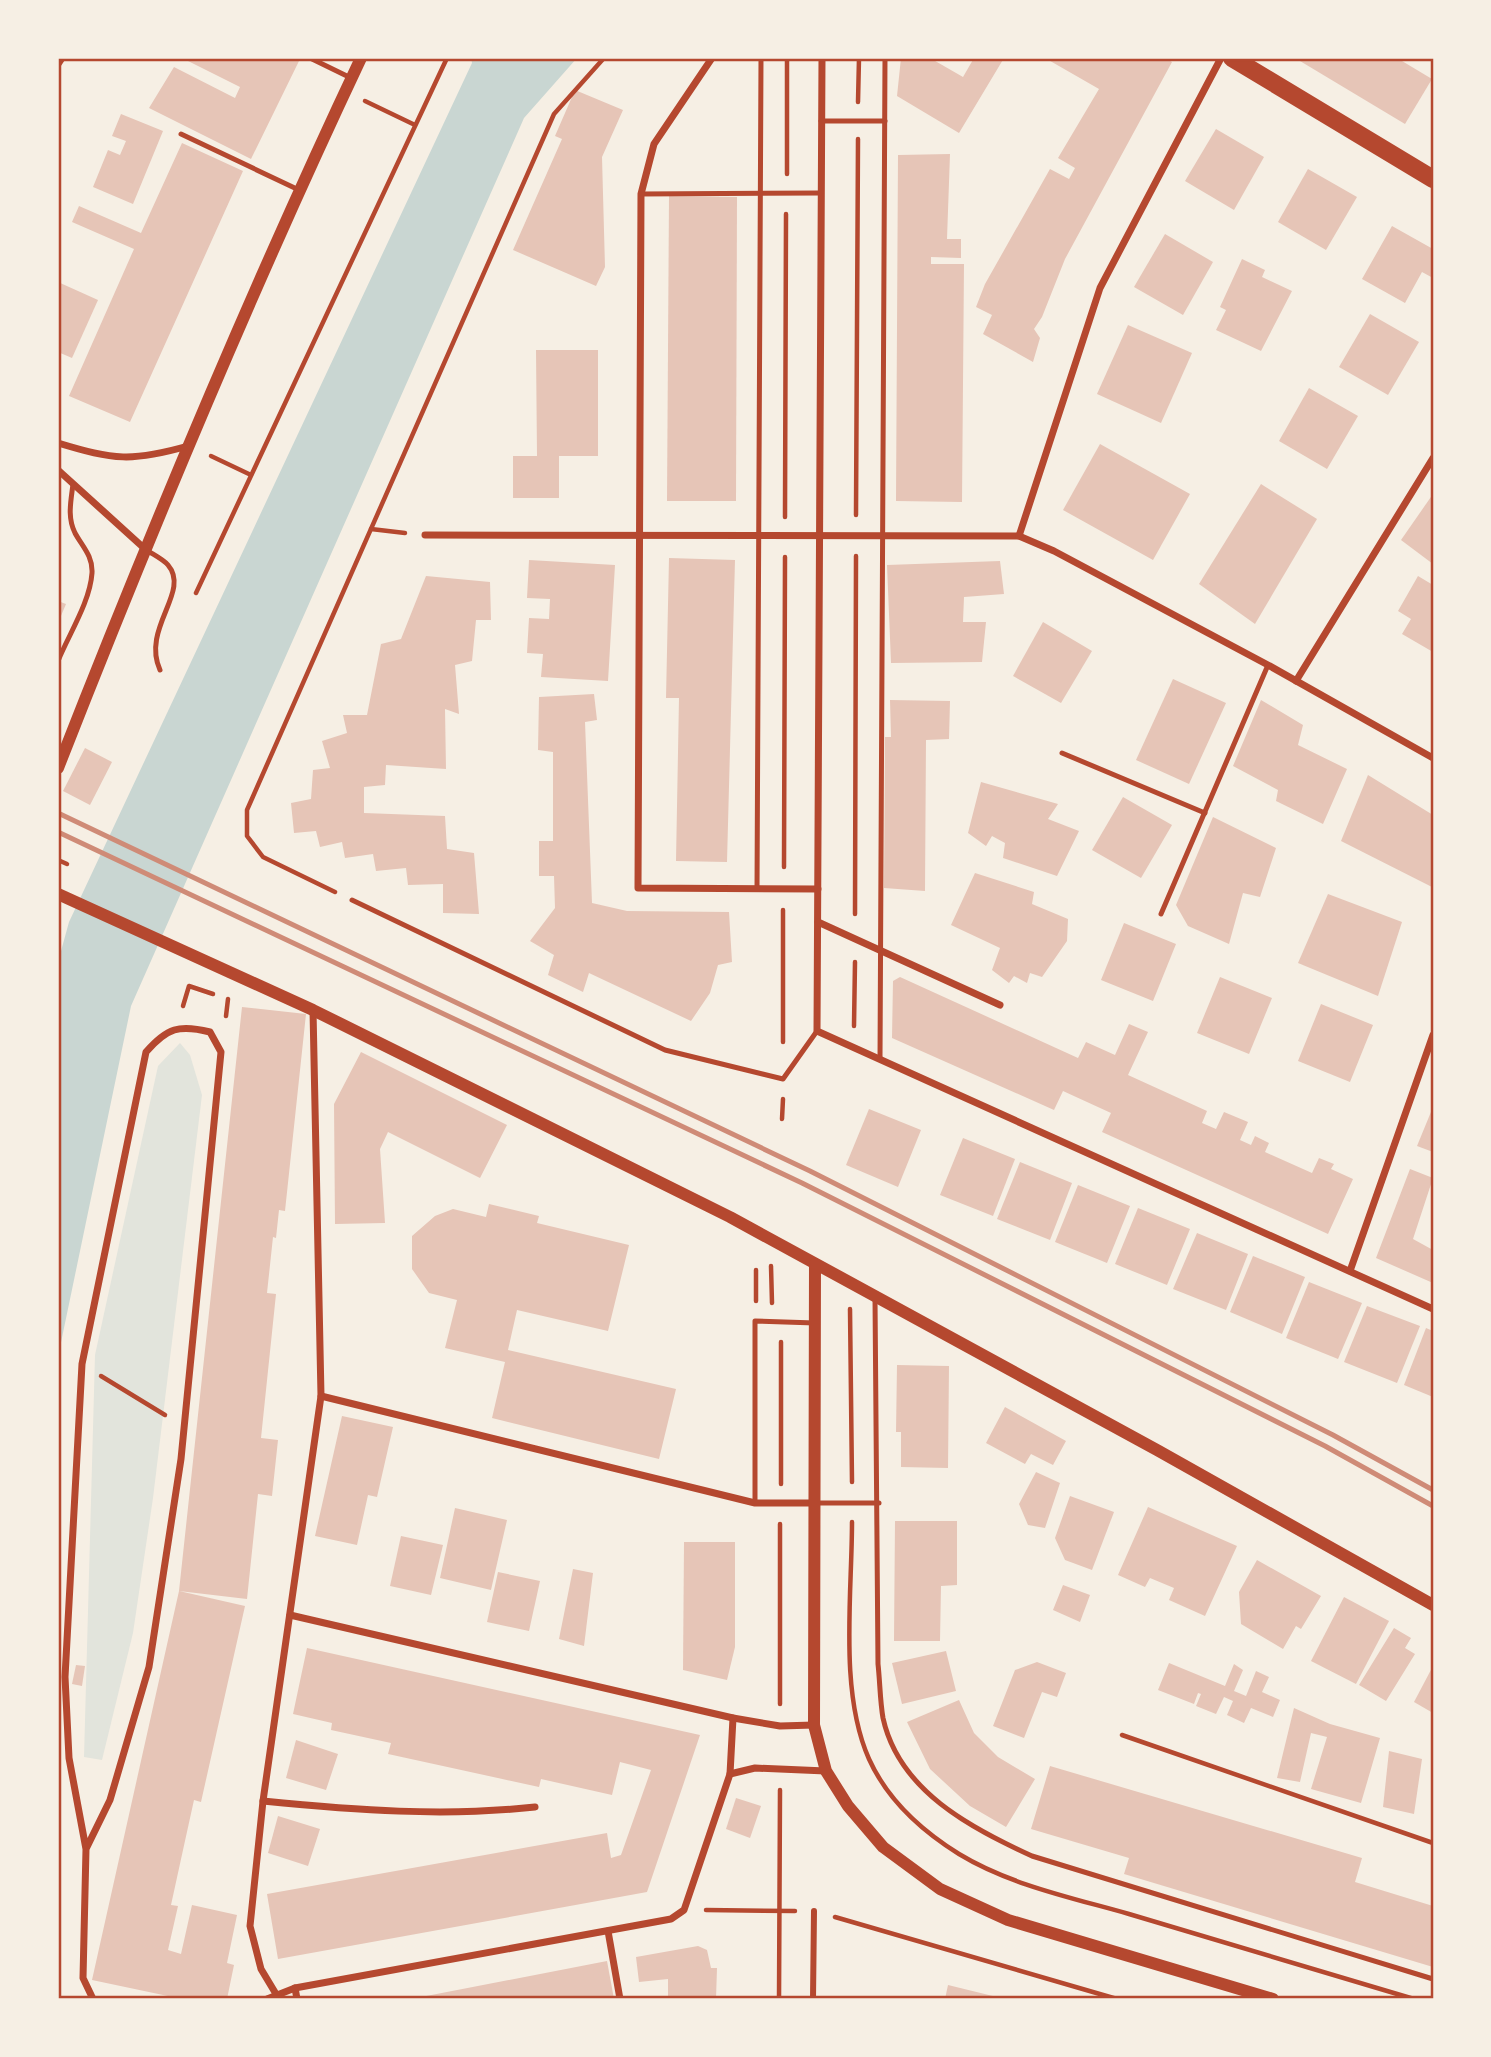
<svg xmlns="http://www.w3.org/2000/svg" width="1491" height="2057" viewBox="0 0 1491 2057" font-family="'Archivo Narrow',sans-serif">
  <rect width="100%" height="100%" fill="#f6efe4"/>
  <path fill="#e2e4dc" d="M180,1043L190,1055L202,1095L153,1498L133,1633L102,1760L84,1757L95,1355L158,1066Z"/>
  <path fill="#c9d6d2" d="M471,58H577L524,118L131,1006L59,1352L58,1371V962L69,922L472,63Z"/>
  <g fill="#e6c5b7">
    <path d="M182,58H292L299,61L251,159L149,108L174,67L235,98L240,87Z"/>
    <path d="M901,58H930L963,77L974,58H1004L959,133L897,96Z"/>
    <path d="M1045,58H1165L1172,62L1065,259L1042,317L1034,329L1040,338L1033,362L983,334L992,315L976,307L985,284L1050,169L1069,179L1075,168L1058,158L1099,89Z"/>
    <path d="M1295,58H1397L1432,79L1405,124Z"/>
    <path d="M575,90L623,110L602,157L605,267L596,286L513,250L562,139L555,136Z"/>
    <path d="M121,114L163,131L133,204L93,187L108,150L120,155L126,141L112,136Z"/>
    <path d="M1216,129L1264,157L1234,210L1185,181Z"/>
    <path d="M182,143L243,171L130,422L69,396L134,249L72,222L79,206L141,233Z"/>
    <path d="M950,154L947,239H961V258L931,257V264H964L962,502L896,501L898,155Z"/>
    <path d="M1308,169L1357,197L1326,250L1278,222Z"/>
    <path d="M669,196L737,197L736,501H667Z"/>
    <path d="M1392,226L1433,249V278L1422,272L1405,303L1362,279Z"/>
    <path d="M1165,234L1213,262L1183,315L1134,287Z"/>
    <path d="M1242,259L1265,270L1262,277L1292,291L1261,351L1216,330L1226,310L1220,307Z"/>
    <path d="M58,282L98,300L72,358L58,352Z"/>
    <path d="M1370,314L1419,342L1388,395L1339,367Z"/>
    <path d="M1128,325L1192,353L1161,423L1097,394Z"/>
    <path d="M536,350H598V456H559V498H513V456H537Z"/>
    <path d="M1309,388L1358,416L1327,469L1279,441Z"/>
    <path d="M1100,444L1190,494L1153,560L1063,510Z"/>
    <path d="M1261,484L1317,519L1255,624L1199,584Z"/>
    <path d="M1433,494V564L1401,540Z"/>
    <path d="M669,558L735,560L727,862L676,861L679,698H666Z"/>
    <path d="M529,560L615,565L608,681L541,677L543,654L527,653L529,618L549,619L550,599L527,598Z"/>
    <path d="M1000,561L1004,594L964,597L963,622H986L982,662L891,663L887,565Z"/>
    <path d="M426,576L490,582L491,620H476L472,661L455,665L459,714L445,709L446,769L386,765L385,785L364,787V813L445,816L447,849L474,853L479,914L443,913V884L408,885L406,868L376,871L373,854L345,858L342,842L320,847L316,831L294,833L291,803L311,799L313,770L330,768L322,741L347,733L343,715H367L381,644L401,639Z"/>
    <path d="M1418,576L1433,585V652L1402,634L1411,619L1398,611Z"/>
    <path d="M58,601L66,604L58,623Z"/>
    <path d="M1043,622L1092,651L1061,703L1013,676Z"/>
    <path d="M1173,679L1226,703L1189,784L1136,760Z"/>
    <path d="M594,694L597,720L585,722L592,903L627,911L729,912L732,962L718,965L710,993L691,1021L589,973L583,992L548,975L554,955L530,941L555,908L554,876H539V841H553V752L538,750L539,697Z"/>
    <path d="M890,700L950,701L949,739L926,740L925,891L884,888L885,737H891Z"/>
    <path d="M1261,700L1303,725L1298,745L1347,769L1323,824L1276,801L1278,790L1233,766Z"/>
    <path d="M85,748L112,762L90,805L63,791Z"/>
    <path d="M1368,775L1433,815L1432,887L1341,841Z"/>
    <path d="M981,782L1058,804L1048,819L1079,831L1057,876L1003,858L1005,843L992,836L986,846L968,833Z"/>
    <path d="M1123,797L1172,825L1141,878L1092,850Z"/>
    <path d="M1213,817L1276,848L1260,897L1243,893L1229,944L1188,926L1176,905Z"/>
    <path d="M975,873L1034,892L1032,904L1068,919L1067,941L1042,977L1030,973L1027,983L1014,976L1009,983L992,970L1000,948L951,925Z"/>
    <path d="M1328,894L1402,922L1378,996L1298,963Z"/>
    <path d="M1124,923L1176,944L1153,1001L1101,980Z"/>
    <path d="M900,977L1078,1058L1086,1042L1115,1055L1129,1024L1148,1032L1128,1075L1207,1111L1202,1123L1216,1129L1224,1112L1248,1122L1240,1140L1251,1145L1255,1136L1269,1143L1265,1152L1312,1173L1319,1158L1334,1164L1331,1169L1353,1179L1328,1234L1102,1132L1111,1113L1063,1091L1054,1110L892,1038L893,981Z"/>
    <path d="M1220,977L1272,998L1249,1054L1197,1033Z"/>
    <path d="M1321,1004L1373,1025L1350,1082L1298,1061Z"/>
    <path d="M242,1007L306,1014L285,1211L279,1210L276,1238L273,1237L267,1293L276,1294L261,1438L278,1440L272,1496L258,1494L247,1599L179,1591L245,1606L201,1802L194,1800L183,1850L171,1905L178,1906L168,1950L181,1954L192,1905L237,1915L227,1963L234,1965L227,1999H182L92,1980L179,1591Z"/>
    <path d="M361,1052L507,1125L480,1178L388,1132L380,1149L385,1223L335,1224L334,1104Z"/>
    <path d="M1433,1107V1152L1417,1146Z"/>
    <path d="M869,1109L921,1130L898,1187L846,1165Z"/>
    <path d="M963,1138L1015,1159L993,1216L940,1195Z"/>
    <path d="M1020,1162L1072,1183L1050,1240L997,1219Z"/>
    <path d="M1410,1169L1433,1178L1413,1239L1433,1250V1283L1376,1258Z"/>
    <path d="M1078,1185L1130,1206L1107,1263L1055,1242Z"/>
    <path d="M489,1204L539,1216L537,1223L629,1245L608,1331L517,1310L508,1350L676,1389L659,1459L492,1418L505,1362L445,1348L457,1300L429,1293L412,1269V1236L435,1216L453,1209L486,1217Z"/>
    <path d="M1138,1208L1190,1229L1167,1285L1115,1264Z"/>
    <path d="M1197,1233L1248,1254L1226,1310L1173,1289Z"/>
    <path d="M1253,1256L1305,1277L1282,1334L1230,1312Z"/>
    <path d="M1309,1282L1362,1303L1338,1359L1286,1338Z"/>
    <path d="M1367,1306L1420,1326L1397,1383L1344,1362Z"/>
    <path d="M1426,1328L1433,1331V1397L1404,1385Z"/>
    <path d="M897,1365L949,1366L948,1468L901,1467V1432H896Z"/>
    <path d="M1005,1407L1066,1441L1053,1465L1031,1454L1025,1464L986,1443Z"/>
    <path d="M342,1416L393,1427L377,1497L368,1495L357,1545L315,1536Z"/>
    <path d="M1036,1472L1060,1483L1045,1528L1028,1525L1019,1504Z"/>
    <path d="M1070,1496L1114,1512L1092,1570L1065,1560L1055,1538Z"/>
    <path d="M1148,1507L1237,1546L1205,1616L1169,1600L1174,1588L1150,1578L1145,1587L1118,1575Z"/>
    <path d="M455,1508L507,1520L491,1590L440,1578Z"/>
    <path d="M895,1521H957V1585L941,1586L940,1641H894Z"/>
    <path d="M401,1536L443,1545L431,1595L390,1586Z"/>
    <path d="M684,1542H735V1647L727,1680L683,1670Z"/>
    <path d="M1257,1560L1321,1596L1301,1629L1296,1626L1283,1649L1241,1624L1239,1592Z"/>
    <path d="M573,1569L593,1573L584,1646L559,1639Z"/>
    <path d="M498,1572L540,1581L529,1631L487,1622Z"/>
    <path d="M1063,1585L1090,1595L1080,1622L1053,1610Z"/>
    <path d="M1344,1597L1389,1621L1356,1684L1311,1661Z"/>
    <path d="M1394,1628L1411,1638L1405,1648L1415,1654L1386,1701L1359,1685Z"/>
    <path d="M307,1648L700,1735L647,1892L278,1959L267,1894L607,1833L611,1858L621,1855L651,1770L620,1762L612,1795L541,1779L539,1787L388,1754L391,1743L331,1730L332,1723L293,1714Z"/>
    <path d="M946,1651L956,1691L902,1704L892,1663Z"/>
    <path d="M1037,1662L1066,1673L1057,1697L1042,1692L1024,1738L993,1726L1015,1670Z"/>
    <path d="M1169,1663L1225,1686L1234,1664L1243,1670L1234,1691L1246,1696L1256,1671L1269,1677L1262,1692L1280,1700L1273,1717L1251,1708L1244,1723L1227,1715L1233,1701L1224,1697L1216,1714L1196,1706L1201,1694L1198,1693L1194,1704L1158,1690Z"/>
    <path d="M76,1665L85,1666L82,1686L72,1684Z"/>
    <path d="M1433,1666V1713L1414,1702Z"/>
    <path d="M959,1700L974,1733L998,1757L1035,1779L1006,1827L970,1806L930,1769L907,1722Z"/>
    <path d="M1294,1708L1330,1724L1380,1738L1361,1803L1311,1789L1327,1737L1311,1733L1300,1782L1277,1778Z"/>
    <path d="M296,1740L338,1754L326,1790L286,1778Z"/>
    <path d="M1389,1751L1422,1759L1414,1814L1383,1807Z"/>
    <path d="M1050,1766L1362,1858L1355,1882L1433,1906V1967L1124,1874L1129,1858L1031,1829Z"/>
    <path d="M736,1798L761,1806L750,1838L726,1829Z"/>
    <path d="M278,1816L320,1829L308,1866L268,1853Z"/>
    <path d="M698,1946L707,1950L711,1968H717L716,1999H668V1979L639,1982L636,1957Z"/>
    <path d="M607,1961L614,1999H417L416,1998Z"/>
    <path d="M948,1985L1001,1998V1999H945Z"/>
  </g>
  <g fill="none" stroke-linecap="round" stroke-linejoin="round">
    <g stroke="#b5482f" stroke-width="4.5">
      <path d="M365,101L415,125"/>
      <path d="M858,102L859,58"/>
      <path d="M787,174V58"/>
      <path d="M211,456L251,475"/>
      <path d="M856,515L858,139"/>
      <path d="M785,517L786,214"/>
      <path d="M371,529L405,533"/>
      <path d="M196,593L447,58"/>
      <path d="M58,860L67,864"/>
      <path d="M784,867L785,557"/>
      <path d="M335,892L263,857L247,836V810L554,114L604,58"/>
      <path d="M855,914L856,556"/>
      <path d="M183,1006L189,986L213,994"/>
      <path d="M226,1016L228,999"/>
      <path d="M854,1026L855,962"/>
      <path d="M783,1042V910"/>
      <path d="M782,1119L783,1099"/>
      <path d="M771,1266L772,1303"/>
      <path d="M756,1301V1270"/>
      <path d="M850,1309L852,1482"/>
      <path d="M101,1376L165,1415"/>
      <path d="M781,1484V1342"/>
      <path d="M852,1522C852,1595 839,1692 869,1759C887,1799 922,1831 959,1854C1010,1885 1073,1898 1129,1914C1224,1943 1319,1971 1414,1999"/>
      <path d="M780,1704V1524"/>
      <path d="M1122,1735L1433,1843"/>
      <path d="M706,1910L795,1911"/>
      <path d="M835,1917L1117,1999"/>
      <path d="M779,1999L780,1790"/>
    </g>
    <g stroke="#b5482f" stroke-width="5">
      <path d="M310,58L351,78"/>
      <path d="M821,121H885"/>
      <path d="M181,134L299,190"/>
      <path d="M641,194L821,193"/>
      <path d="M145,549C152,554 163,559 168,565C191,592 141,628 160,670"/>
      <path d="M58,661C69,634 90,602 92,573C93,556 82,546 75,533C67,517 71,501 73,484"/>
      <path d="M1062,753L1205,813"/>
      <path d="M757,889L761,58"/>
      <path d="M352,900L665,1050L783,1079L817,1031"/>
      <path d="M1161,914L1268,665"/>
      <path d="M880,1060L885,58"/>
      <path d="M875,1298L878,1664C880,1682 880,1701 883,1718C899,1791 971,1828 1032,1856L1433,1979"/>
      <path d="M755,1503V1321L815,1323"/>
      <path d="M815,1503H879"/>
    </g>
    <path stroke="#b5482f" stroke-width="6" d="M813,1999L814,1911"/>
    <g stroke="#b5482f" stroke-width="7">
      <path d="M712,58L654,144L641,194L638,888L818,889"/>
      <path d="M822,58L817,1031L1433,1309"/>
      <path d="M58,64L62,58"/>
      <path d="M58,443C114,460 132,462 188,446"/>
      <path d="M58,470L145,549"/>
      <path d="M425,535L1019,536L1054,551L1268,665L1433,758"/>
      <path d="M1019,536L1100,288L1221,58"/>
      <path d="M1296,681L1433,458"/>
      <path d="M818,922L1000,1005"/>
      <path d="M1350,1271L1433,1035"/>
      <path d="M321,1396L755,1503H815"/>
      <path d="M290,1615L733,1718L780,1726L814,1725"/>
      <path d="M730,1774L755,1768L826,1771"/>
      <path d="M263,1801C354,1810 444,1817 535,1807"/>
      <path d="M86,1849L69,1758L65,1677L82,1364L146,1052C167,1028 179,1024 210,1032L221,1052L181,1459L149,1667L110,1800L86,1849L83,1978L93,1999"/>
      <path d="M608,1931L620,1999"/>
      <path d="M295,1988L297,1999"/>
      <path d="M276,1994L261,1969L250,1926L263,1801L321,1396L313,1010"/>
      <path d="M267,1999L295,1988L671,1919L684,1910L730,1774L733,1718"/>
    </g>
    <g stroke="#b5482f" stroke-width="12">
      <path d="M58,768C152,528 251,291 361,58"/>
      <path d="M58,894L313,1010L730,1217L1157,1450L1433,1605"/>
      <path d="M815,1264L814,1725L826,1771L848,1806L883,1847L940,1889L1008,1920L1273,1999"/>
    </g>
    <path stroke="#b5482f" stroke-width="18" d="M1232,58L1433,179"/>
    <g stroke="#cf8b77" stroke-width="5">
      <path d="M58,813L810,1171L1333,1435L1433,1490"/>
      <path d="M58,832L802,1183L1325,1446L1433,1506"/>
    </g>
  </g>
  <rect width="1491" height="2057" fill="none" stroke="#f6efe4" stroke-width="119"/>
  <rect x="60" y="60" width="1372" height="1937" fill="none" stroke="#b5482f" stroke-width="2.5"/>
</svg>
